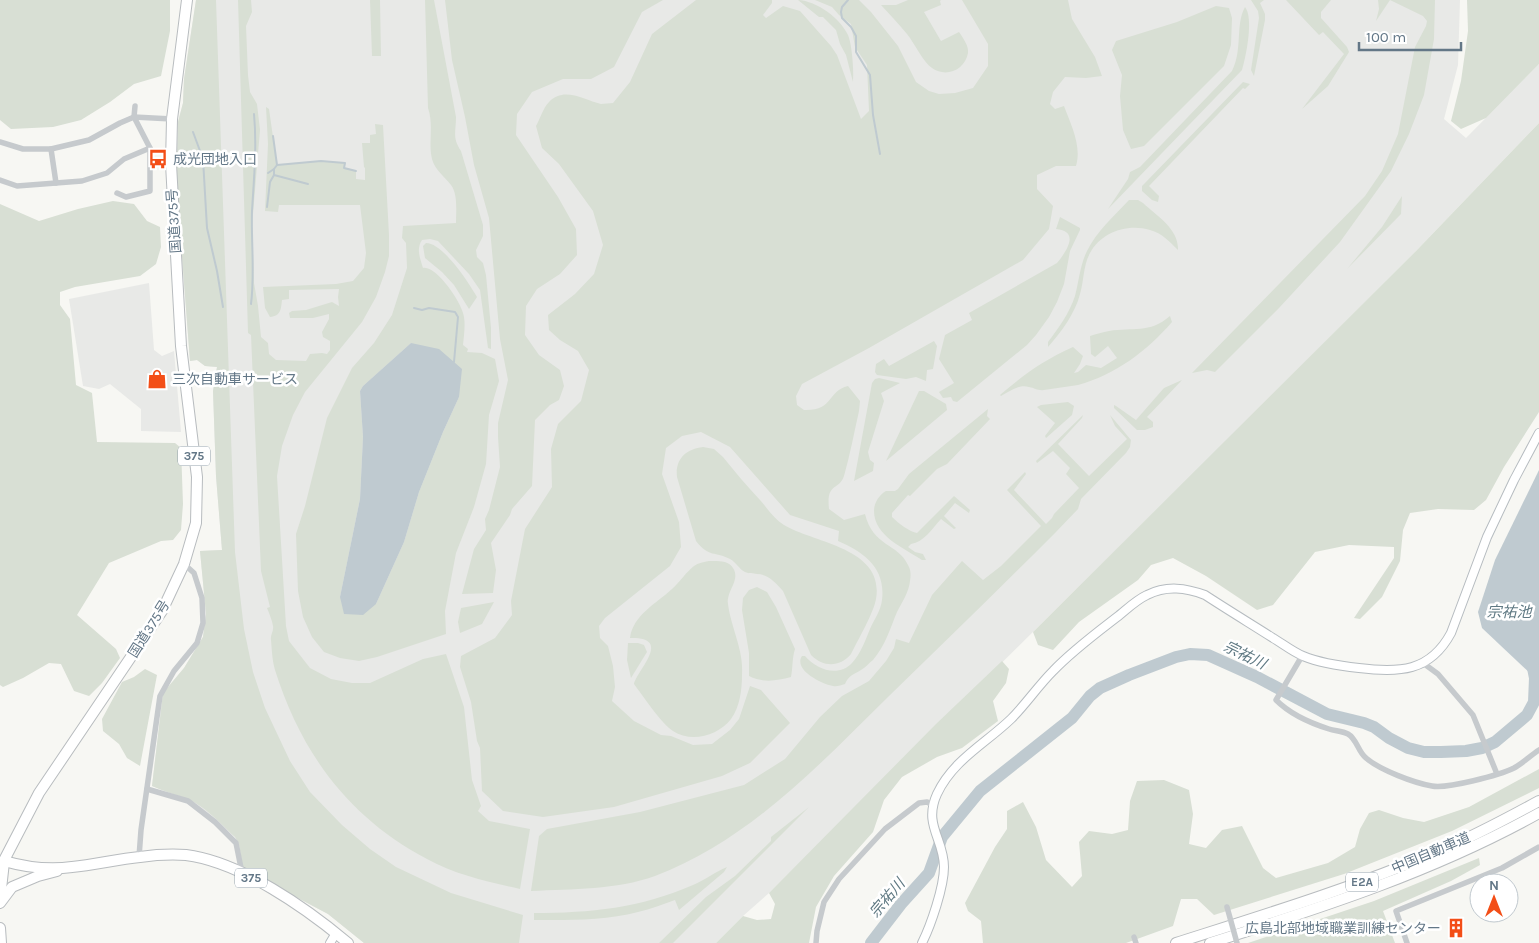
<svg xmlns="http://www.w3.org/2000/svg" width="1539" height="943" viewBox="0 0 1539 943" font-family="Karla,'Noto Sans JP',sans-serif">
  <rect width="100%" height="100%" fill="#f7f7f3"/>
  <g fill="#e8e9e7">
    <path d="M196,0H1460L1458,65L1444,119L1466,138L1539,64V123L1416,251L1220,447L769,893L743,916L716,943H364L328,914L243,869L239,844L235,837L196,804L186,798L152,786L163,693L184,668L203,637L206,614L200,551L222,550L216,476L213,391L217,367L205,366L197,360L190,361L177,191L178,122L183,103L184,79Z"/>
    <path d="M149,283L154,350L162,356L174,351L181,432L141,431V409L110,384L99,389L83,386L69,299Z"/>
  </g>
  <g fill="#d8dfd4" fill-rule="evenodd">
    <path d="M0,0H170V31L161,76L134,84L110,102L81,120L53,127L11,129L0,120Z"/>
    <path d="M196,0H216L235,552L244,629L253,672L265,708L290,761L310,792L342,825L370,849L396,867L451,893L523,915L519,943H364L328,914L243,869L239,844L235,837C222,825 203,804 185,798C174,794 163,791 152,786L163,693L184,668L203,637L206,614L200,551L222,550L216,476L213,391L217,367L205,366L197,360L190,361L177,191V156L178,122L183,103L184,79Z"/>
    <path d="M238,0H251L252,12L246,26L248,75L250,92L257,104L260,130L252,226L254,283L258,306L261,337L268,343L269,354L276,360L306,361L310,354L322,353L327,354L330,350V341L323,337L322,332L329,319V314L313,318H290L289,313L292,311L306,310L332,302L339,306L338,297L339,289L289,290V299L282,300C281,309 281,316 270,317L265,308L263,287L336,284L353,281L364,268L366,253L360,205H279L278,212L265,211L268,144L266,107L269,109L277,165L321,161L345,163V168L356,171V179L365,180V168L364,167L362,143H370V135L376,134L375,124L383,125L389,235V256L385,272L376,297L362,322L305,392L293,415L282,446L277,476L286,626L289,641L310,668L331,679L352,683H370L423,659L446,654L464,707L472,780L481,806L478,811L489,821L530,829L520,889C489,882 456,875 427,859C349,818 301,753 275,670C272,659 272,651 271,640C270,635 274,631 273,626C272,620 269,613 267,608L270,607L261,571L251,335L248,333Z"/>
    <path d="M370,0H380L381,56H372Z"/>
    <path d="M425,0H434L456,117C456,132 452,138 461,151L483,225V236L476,250L477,257L483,263L486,275L491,328V349L488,348L480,290L469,274L438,241L430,239L422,240C416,249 420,258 423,268C436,265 460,301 463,313C466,322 464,335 463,345L468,349L467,352L482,353L495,359L499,381L489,415L486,464L474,507L456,553L445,611L446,634L377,657L359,661L340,658L324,652L312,637L303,617L298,591L296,534L305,506L327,418L352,368L374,343L392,315L407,268L406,243L402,238L403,226L456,223C456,212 458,194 451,185C444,176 435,170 432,159C428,143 434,125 428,108ZM411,343L459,397L443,432L419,492L404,542L376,604L340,597L360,499L363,437L360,391L363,386Z"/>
    <path d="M445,0H663L642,12L614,67L591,79H563L532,92L517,114L516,135L558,197L576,229L577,255L560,274L537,289L526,306L525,335L539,355L560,370L564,386L559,400L550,405L535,420L532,486L512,509L510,515L491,543L496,570L493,593L462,594L474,549L486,530L485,519L489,510L500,467L498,437V423L508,380L500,339L489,218L474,165L465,117L452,60Z"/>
    <path d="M696,0H772V3L763,15L766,18L783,6L800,11L831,46L837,55L861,119L869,111L867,65L855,47L851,24L839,15L832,7L815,0H859L871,12L898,46L916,82L929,91L939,94L955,93L973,88L988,66V44L962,0H1068L1072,19L1095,57L1102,76L1086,78L1065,77L1053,92L1050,104L1055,109L1064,106C1071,125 1082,146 1076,166H1056L1037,175V189L1053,206L1049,229L1023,260L869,348L802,384L796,396L797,405L804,410C834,411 827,391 848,386L860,401L859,411C854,433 850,455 844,476C839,491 826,482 829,509L844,520L865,514C873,547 898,543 908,565C911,570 911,575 910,581C909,592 902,602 897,612C890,629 885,646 873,660C869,663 865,668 861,670C853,675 849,675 845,684C841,685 837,687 833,686C822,684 793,670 802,656H805C816,669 838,678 852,663C861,653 865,641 870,629C874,620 881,610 882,600C886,568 864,552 838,541L839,531L790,515L730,447L701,432L682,436L666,448L662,474L679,522L681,547L670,566L605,618L599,626L600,638L608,646L613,666L615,687L612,701L634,721L661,735L671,736L693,745L712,744L730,730L739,719L750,686L761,690L790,723L750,763L722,776L614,807L543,817L503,811L482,791L480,748L477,741L471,702L460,667L461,656L495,638L512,615L511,601L525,529L552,487L551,449L558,424L581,401L589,370L578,351L560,340L549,330L548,315L575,294L594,274L603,245L593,211L559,164L542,148L536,126C540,119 543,108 549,102C564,86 584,100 601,104C604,104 609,103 613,103L630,82L652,34Z"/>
    <path d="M798,0C817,1 840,18 848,35C852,44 854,71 853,82L846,55L840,44L836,30L823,17H819Z"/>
    <path d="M908,0H941L940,1L941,5L924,12L941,41L959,32C963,38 969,46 968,53C965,70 946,78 932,68C923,62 915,44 907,34C899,24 890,15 881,5H896Z"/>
    <path d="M1251,0H1264L1260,3L1265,14V20L1254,76L1251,70L1259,18L1258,11Z"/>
    <path d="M1286,0H1331L1321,12V18L1347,47L1349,52L1328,86L1302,109L1344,54L1323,32L1319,35Z"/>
    <path d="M1378,0H1435L1434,39L1424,95L1409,134L1391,171L1340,242L1279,308L1215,372L1207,370L1192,373L1365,196L1382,171L1398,134L1415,47L1426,26L1427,21L1423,16L1390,0L1376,21L1379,9Z"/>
    <path d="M1467,0H1539V64L1486,118L1461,129L1451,121L1461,81L1468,31Z"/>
    <path d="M1216,6L1229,8L1232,18L1231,45L1224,66L1144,146L1131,149L1123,130L1120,96L1122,75L1112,50L1116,41L1177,22Z"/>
    <path d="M1245,7C1254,18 1246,57 1242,70L1108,209L1128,179L1130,172L1140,167L1232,71C1243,49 1235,25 1245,7Z"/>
    <path d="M1243,82L1250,84L1245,89L1243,88L1149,186L1159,196L1158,202L1152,200L1142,191V186L1145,183Z"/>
    <path d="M1539,123V412L1504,467L1486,500L1474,510L1438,509L1410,513L1403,530L1400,561L1382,597L1360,619L1354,618L1394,558V547L1349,545L1315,552L1273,605L1257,610L1206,576L1173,558L1151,565L1138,580L1079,622L1053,650L1038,645L1033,632L1416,251Z"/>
    <path d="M1402,196L1401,214L1347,269L1382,227Z"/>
    <path d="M1129,200H1138L1143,203C1157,216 1179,229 1178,250C1170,242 1162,233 1150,230C1128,223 1101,232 1090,253C1083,266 1084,281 1080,294C1075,314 1061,332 1048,347V342C1058,329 1070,312 1075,296C1079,281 1080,265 1087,251C1097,231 1114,216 1129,200Z"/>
    <path d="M113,201L134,204L147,221L160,227L161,247L156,264L140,276L75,287L60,292V305L70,319L76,385L92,393L97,442L175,443L181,448L183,504L181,530L173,540L161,541L109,563L77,615L116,649L120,658L102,683L89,696L74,691L61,664L49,663L23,678L3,687L0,685V204L39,221L78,209Z"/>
    <path d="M1060,217L1080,228V230L1070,251L1064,284L1057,302L1049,317L1036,335L1027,345L957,402L953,401L951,397L943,398L939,392L954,383L939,359L945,335L972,320L969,313L1057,263C1067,251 1080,231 1056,229Z"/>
    <path d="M426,243C443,243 469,283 477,297L469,309L454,285L442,272L425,258L423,246Z"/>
    <path d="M1170,316L1172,322C1147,351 1115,375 1078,385C1067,387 1055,388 1044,390C1038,391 1035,388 1029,387C1019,384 1010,391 1001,396L1000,395C1025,374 1042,361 1073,347L1083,356L1080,364L1074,373L1078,372L1086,365L1101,368L1117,358L1108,346L1095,357L1091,354L1090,336C1096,334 1103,332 1109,331C1133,327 1149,334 1170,316Z"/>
    <path d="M934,341L937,346L933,369L927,370L926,381L916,377L906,379L877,375L875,372L876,364L884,359L889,366Z"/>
    <path d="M879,378L900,383L881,393L884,401L868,452L870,460L874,463L873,471L854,481L872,383L875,379Z"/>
    <path d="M1182,380L1147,417L1153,422V427L1145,430H1137L1114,408V405L1116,406L1136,420L1164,388Z"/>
    <path d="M919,391H924L946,404L947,410L886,461Z"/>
    <path d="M1068,402L1074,406L1072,415L1046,438L1045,436L1055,423L1037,407L1041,405Z"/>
    <path d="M988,409L987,416L990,419L947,464L937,469L910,496L908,495L892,513V517C898,523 910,532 917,533L954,496L970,510L969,513L955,503L944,516L956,528L954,529L941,519C932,529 924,542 911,544L908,547L915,552L923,554L926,560H922C904,548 874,536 874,511C874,503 879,495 886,491H895L898,489L909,474Z"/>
    <path d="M1083,415L1082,418L1058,444L1089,476L1127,439L1115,426L1110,415L1131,440L1130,447L1126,453L1081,499L1078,509L1055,533C1000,588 944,643 888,697C818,766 748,841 655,876C616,890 573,889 531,891L539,836L547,829L640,812L744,785L785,759L820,717L842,696L869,681L886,661L894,648L896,639L909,643L932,595L962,561L983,580L1001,566L1041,526L1007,490L1025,472L1026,474L1014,490L1046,524L1052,518L1054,514L1079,488L1066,474L1070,468L1053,451L1037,463L1036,461Z"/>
    <path d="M703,447L714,449L723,457C735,472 747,486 760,500C767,508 774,519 784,525C814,543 885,548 876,599C874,612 858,640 851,654C840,667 824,668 811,655L783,591C776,583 768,574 757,574C753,573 749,574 745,572C739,569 736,562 730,559C715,551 709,558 696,541L677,477C675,459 686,449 703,447Z"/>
    <path d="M709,561C716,561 729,560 733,568C741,580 726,591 728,604C731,628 744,650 742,675C742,689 740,707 731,719C718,736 691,743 673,731C661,723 643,696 634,684C638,669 673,637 630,638C633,615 657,603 672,589C680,582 686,572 694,566C698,563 704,562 709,561Z"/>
    <path d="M757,587L767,592L776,607L795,649C792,658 793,667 791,677C776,681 763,683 749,676V653L742,610L743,598L749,590Z"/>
    <path d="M494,602L482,624L460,633L458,622L461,608Z"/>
    <path d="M628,643H638L644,645L647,652L631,678L627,660Z"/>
    <path d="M1002,661L1009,669L1006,683L993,701L998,721L962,748L937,757L902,777L884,800L873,832L834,876L816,907L809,943H716L743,916L757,920L771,919L775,904L769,893L936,724Z"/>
    <path d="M145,669L157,675L140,766L127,758L119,744L103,731L102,719L122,682L134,677Z"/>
    <path d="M1539,769V788L1452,831L1344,874L1214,915L1197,899H1181L1173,926L1126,943H983L981,921L968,911L965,903L995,847L1007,829V811L1023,802L1036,827L1046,860L1072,887L1082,876L1079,842L1089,831L1112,834L1128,830L1130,801L1137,781L1164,780L1189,790L1193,814L1189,844L1206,848L1222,830L1242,826L1263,868L1276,878L1328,863L1355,847L1360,829L1369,813L1379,810L1403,818L1424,822L1469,807Z"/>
    <path d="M809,807L673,943H659L706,897L735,876L771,841V837Z"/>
    <path d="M1479,858L1480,865L1451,881L1383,911L1395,943H1248L1374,901Z"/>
    <path d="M727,867L724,872L679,910L675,900C663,904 651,909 638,912C604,921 568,920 534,920V913C590,913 641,908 693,885C705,880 715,872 727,867Z"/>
  </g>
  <g fill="#bfcad0">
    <path d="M411,343L439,349L462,369L459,397L443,432L419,492L404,542L376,604L363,615L344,614L340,597L360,499L363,437L360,391L363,386Z"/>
    <path d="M1539,470V669L1535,678L1482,628L1478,612L1495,560Z"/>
  </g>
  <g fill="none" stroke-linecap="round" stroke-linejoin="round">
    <g stroke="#bfcad0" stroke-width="2">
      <path d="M848,0L842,7L841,12L842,18L851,27L856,36V52L870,75L873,115L880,154"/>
      <path d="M193,132L203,159L207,228L217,271L223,307"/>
      <path d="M273,136L277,165"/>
      <path d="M274,169L277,165L321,161L345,163L344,168L356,171"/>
      <path d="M268,173L274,169V175L308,184"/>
      <path d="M267,207L270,182L274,175"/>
      <path d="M251,304C255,273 251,242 252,211C254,178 257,146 254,114"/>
      <path d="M414,308L422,310L429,308L455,312L458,317L454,362"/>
    </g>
    <path stroke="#bfcad0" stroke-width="12" d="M871,943L901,904L929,873L942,837L980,791L1072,718L1090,696L1100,688L1129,675L1176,657L1190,654L1208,655L1257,677L1327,714L1364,723L1374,727L1389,738L1408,748L1424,752H1441L1466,751L1482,748L1495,742L1527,715L1534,702L1535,678L1532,663"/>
    <defs>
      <g id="secondary">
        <path d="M330,943L336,933"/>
        <path d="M922,943C931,925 944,887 944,867C944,839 923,825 937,794C953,760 985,744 1011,719C1026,704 1038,686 1053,671C1072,651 1095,634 1117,617C1126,610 1136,600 1147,595C1167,585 1186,588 1205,595C1228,610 1251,624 1273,638C1283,644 1293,652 1303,656C1320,663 1340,666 1359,668C1399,673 1430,672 1451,633L1487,537L1514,480L1539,433"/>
      </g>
      <g id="highway">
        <path d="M4,861C25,867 51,870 72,867C95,865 117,859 140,857C154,855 171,854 186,855C241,862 306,908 348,943"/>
        <path d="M0,868L39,793L162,611L184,564L196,523L197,477L181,346L171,164L172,119L187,0"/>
        <path d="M0,898L4,862"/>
        <path d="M0,903L12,887L38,876L57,871"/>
        <path d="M0,928L1,943"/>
        <path d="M1176,943C1264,915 1352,888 1437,852C1472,837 1506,819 1539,801"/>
        <path d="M1210,943C1323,907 1435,871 1539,813"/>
      </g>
    </defs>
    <use href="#secondary" stroke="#b6bcc0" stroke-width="10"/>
    <use href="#highway" stroke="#b8bcbf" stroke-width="12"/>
    <g stroke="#c6cacd" stroke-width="5.5">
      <path d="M0,142L23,149H51L89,140L120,123L134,117L172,119"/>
      <path d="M51,149L56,183"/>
      <path d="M0,180L17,186L82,181L107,173L124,159L150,148"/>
      <path d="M117,193L126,197L150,191V148L134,117L135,106"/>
      <path d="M1302,656L1276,700C1290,714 1310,723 1329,729C1335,731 1342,731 1348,734C1357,739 1358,752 1366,758C1380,770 1414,783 1432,786C1447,789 1500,775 1514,768C1523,763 1531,755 1539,750"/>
      <path d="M1423,663L1438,674L1473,715L1497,774"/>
      <path d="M147,789L188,801L215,822L236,843L242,873"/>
      <path d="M139,857L141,830L160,696L174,671L197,643L203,623L202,598L194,573L184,564"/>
      <path d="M1134,937L1136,943"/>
      <path d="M816,943L817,931L824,902L839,879L885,829L919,803L927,802L933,805"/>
      <path d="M1407,943L1396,911L1502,868L1539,847"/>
    </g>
    <use href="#secondary" stroke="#fff" stroke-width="8"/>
    <use href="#highway" stroke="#fff" stroke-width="10"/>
    <path stroke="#c6cacd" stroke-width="5.5" d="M1227,907L1237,943"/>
  </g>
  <defs>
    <symbol id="bus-bare" viewBox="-9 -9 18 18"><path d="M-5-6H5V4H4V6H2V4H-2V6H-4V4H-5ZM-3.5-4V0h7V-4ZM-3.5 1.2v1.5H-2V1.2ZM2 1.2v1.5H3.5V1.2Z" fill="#f34e17" stroke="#fff" stroke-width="2.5" paint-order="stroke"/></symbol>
    <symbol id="shop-bare" viewBox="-9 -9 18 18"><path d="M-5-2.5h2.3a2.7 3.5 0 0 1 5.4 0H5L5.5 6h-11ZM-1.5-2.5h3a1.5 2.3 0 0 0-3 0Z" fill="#f34e17" stroke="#fff" stroke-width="2.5" paint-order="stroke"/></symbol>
    <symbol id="building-bare" viewBox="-9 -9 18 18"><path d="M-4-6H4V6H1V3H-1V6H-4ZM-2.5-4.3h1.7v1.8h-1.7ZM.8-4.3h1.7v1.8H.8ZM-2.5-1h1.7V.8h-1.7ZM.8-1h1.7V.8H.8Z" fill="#f34e17" stroke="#fff" stroke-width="2.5" paint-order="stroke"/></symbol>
  </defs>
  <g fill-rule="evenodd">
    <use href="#bus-bare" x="144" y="145" width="28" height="28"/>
    <use href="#shop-bare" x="143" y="365" width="28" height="28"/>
    <use href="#building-bare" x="1442" y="914" width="28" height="28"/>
  </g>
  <g text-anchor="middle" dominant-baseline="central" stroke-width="5" stroke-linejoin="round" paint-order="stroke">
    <g fill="#fff" stroke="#92a0ab" stroke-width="1">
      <rect x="178" y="446.5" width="32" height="19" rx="4"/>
      <rect x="235" y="868.5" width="32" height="19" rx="4"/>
      <rect x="1346" y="872.5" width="32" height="19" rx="4"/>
    </g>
    <g font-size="12" font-weight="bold" fill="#637787">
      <text x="194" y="456">375</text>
      <text x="251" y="878">375</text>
      <text x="1362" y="882">E2A</text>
    </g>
    <g font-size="14" fill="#637787" stroke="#fff" text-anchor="start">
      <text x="173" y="159">成光団地入口</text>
      <text x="172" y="379">三次自動車サービス</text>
      <text x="1441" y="928" text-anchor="end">広島北部地域職業訓練センター</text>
    </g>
    <g font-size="14" fill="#637787" stroke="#fff">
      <text transform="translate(174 221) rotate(-94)">国道375号</text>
      <text transform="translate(149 629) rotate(-58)">国道375号</text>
      <text transform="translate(1431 853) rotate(-23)">中国自動車道</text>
    </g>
    <g font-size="15" font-style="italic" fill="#5f7983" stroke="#fff">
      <text x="1509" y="612">宗祐池</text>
      <text transform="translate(1245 655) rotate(26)">宗祐川</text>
      <text transform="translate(887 898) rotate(-50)">宗祐川</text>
    </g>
  </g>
  <g transform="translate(1494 898)"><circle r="24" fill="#ffffff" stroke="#c1c9cf"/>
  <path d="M0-4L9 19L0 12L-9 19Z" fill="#f34e17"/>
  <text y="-8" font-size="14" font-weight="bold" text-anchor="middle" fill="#637787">N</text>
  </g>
  <path d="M1359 42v8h102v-8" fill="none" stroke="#637787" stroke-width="2.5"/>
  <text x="1366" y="42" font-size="15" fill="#637787" stroke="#ffffff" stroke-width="4" paint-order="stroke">100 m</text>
</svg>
